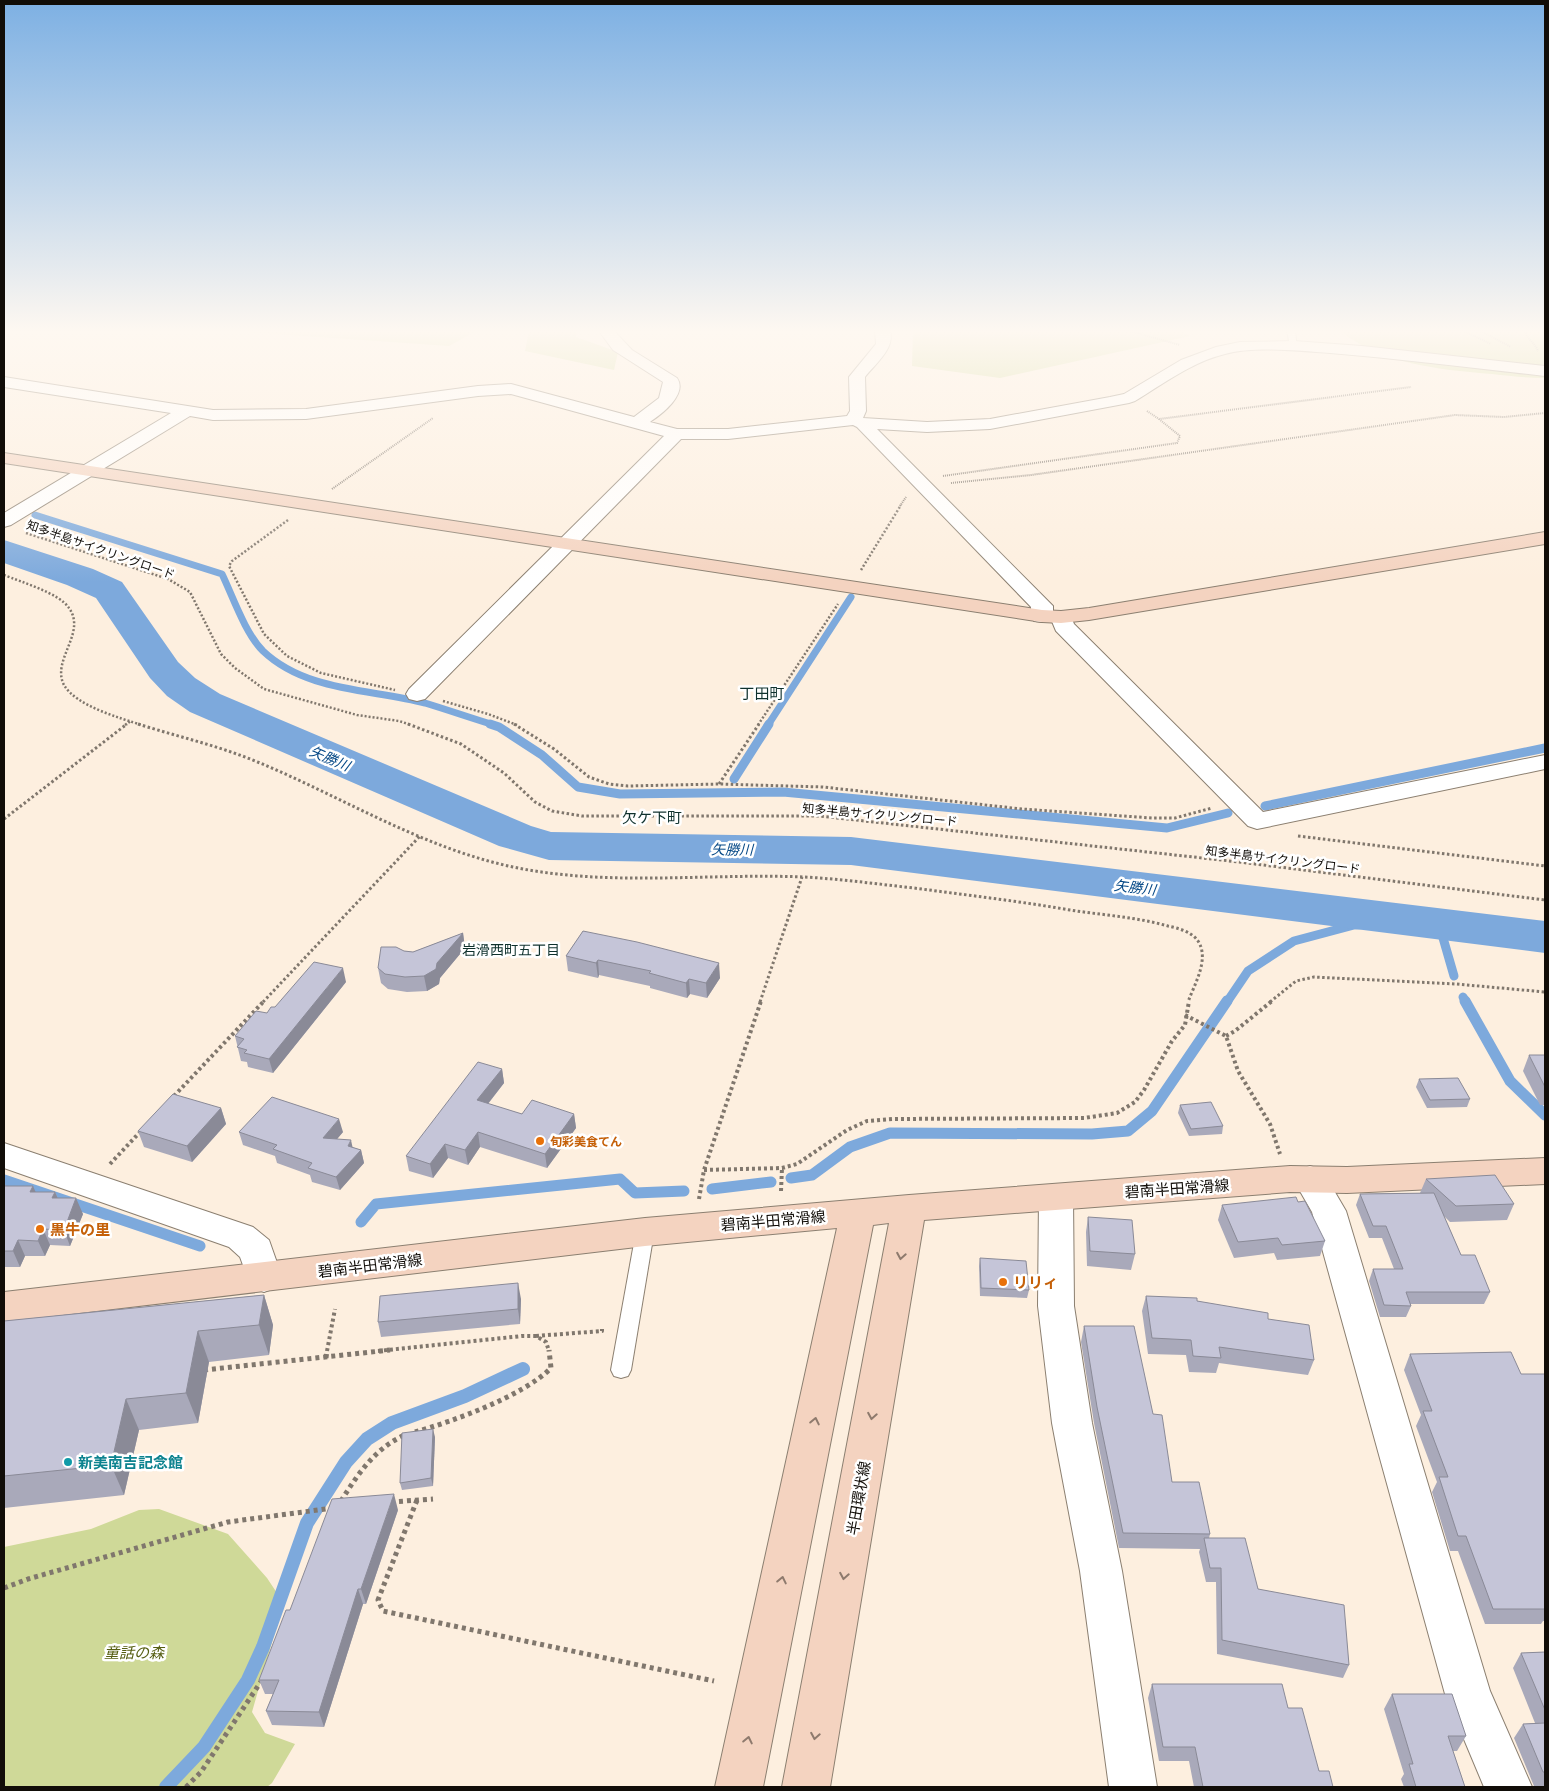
<svg xmlns="http://www.w3.org/2000/svg" width="1549" height="1791" viewBox="0 0 1549 1791" font-family="'Playfair Display','Noto Sans JP',serif">
  <rect width="100%" height="100%" fill="#fdefdf"/>
  <g fill="#cfd998">
    <path d="M231,331H476L449,346Z"/>
    <path d="M529,331H576V337L618,352L614,370L525,351Z"/>
    <path d="M913,331H1181L1190,336L1000,378L912,366Z"/>
    <path d="M1340,331H1545V378C1528,378 1510,376 1492,374C1440,370 1383,364 1340,331Z"/>
    <path d="M159,1509L228,1534L267,1578L279,1596L274,1635L252,1712L265,1733L295,1744L272,1783L267,1787H4V1547L91,1529L139,1510Z"/>
  </g>
  <g fill="none" stroke-linecap="round" stroke-linejoin="round">
    <g stroke="#7da9dc" stroke-width="7">
      <path d="M35,515L222,574C233,597 245,633 263,651C306,692 372,689 425,703C448,710 471,718 494,725"/>
      <path d="M768,725L851,597"/>
    </g>
    <g stroke="#7da9dc" stroke-width="9">
      <path d="M490,724L499,727L542,755L578,787L620,794L783,792L1167,828L1228,813"/>
      <path d="M734,779L769,724"/>
      <path d="M1265,806L1545,748"/>
      <path d="M1439,924L1454,976"/>
      <path d="M1463,997L1466,1002"/>
      <path d="M1227,1002L1248,971L1294,941L1354,925L1420,922"/>
    </g>
    <g stroke="#7da9dc" stroke-width="11">
      <path d="M1465,1001L1510,1081L1545,1115"/>
      <path d="M791,1178L812,1175L850,1147L890,1133L1092,1134L1128,1131L1152,1111L1227,1001"/>
      <path d="M4,1180L200,1246"/>
      <path d="M712,1189L771,1182"/>
      <path d="M361,1222L376,1204L620,1179L635,1193L684,1191"/>
    </g>
    <path stroke="#7da9dc" stroke-width="14" d="M166,1787L204,1747L248,1680L263,1647L307,1523L346,1462L367,1439L392,1423L465,1396L523,1369"/>
    <path fill="#7da9dc" fill-rule="evenodd" d="M4,540L93,569L122,582L178,662L195,678L220,694L531,826L551,832L851,837L1545,921V953L851,865L549,860L499,846L190,712L167,696L150,678L96,598L67,585L4,563Z"/>
    <defs>
      <g id="lane">
        <path d="M1287,331H1295L1297,348L1290,346Z"/>
        <path d="M645,1225L651,1227L654,1232L631,1370L628,1376L621,1378L614,1376L611,1370L636,1232L639,1227Z"/>
      </g>
      <g id="street">
        <path d="M599,331H614L632,350L677,378C688,394 662,414 650,422L677,429H728L847,416L850,411L849,377L876,344L875,331H890C895,349 875,364 865,377L866,411L863,418L927,422L990,419L1110,397L1124,394L1181,360L1216,347L1240,342L1294,341L1362,346L1545,366V376C1474,368 1402,359 1330,353C1299,351 1255,346 1225,354C1192,362 1163,384 1135,401L1129,403L990,429L927,432L877,429L1049,602L1053,606V614L1061,611L1069,612L1074,624L1263,812L1545,755V769L1257,829L1248,826L1056,631L1051,619L1042,622L1034,621L1031,616V607L857,427L853,425L728,439H681L425,699L417,701L409,699L406,694L409,689L664,436L511,394L478,396L306,419L213,420L190,416L11,525L4,527V513L171,413L4,387V377L213,410L306,409L478,386L511,384L634,417L659,398L663,382L613,350Z"/>
        <path d="M4,1143L253,1227L269,1240L282,1277L277,1287L264,1292L251,1287L240,1257L229,1247L4,1168Z"/>
        <path d="M1310,1166L1322,1170L1346,1211L1490,1691L1532,1787H1484L1445,1694L1312,1212L1293,1179L1298,1170Z"/>
        <path d="M1056,1184L1068,1188L1073,1197L1074,1306L1092,1423L1122,1571L1157,1787H1109L1080,1571L1052,1423L1038,1306L1039,1197L1044,1188Z"/>
      </g>
      <g id="secondary">
        <path d="M4,453L1042,610L1061,611L1089,608L1545,532V544L1089,620L1061,623L1042,622L4,463Z"/>
        <path d="M1545,1158V1184L1347,1193L1290,1192L924,1220L830,1787H782L889,1223L873,1225L763,1787H715L837,1228L645,1246L4,1322V1292L645,1218L909,1195L1290,1166L1347,1167Z"/>
      </g>
    </defs>
    <use href="#lane" stroke="#8b7f70" stroke-width="2"/>
    <use href="#street" stroke="#8b7f70" stroke-width="2"/>
    <use href="#secondary" stroke="#8b7f70" stroke-width="2"/>
    <g stroke="#80776d" stroke-width="2" stroke-dasharray="1 1" stroke-linecap="butt">
      <path d="M1130,331L1180,345"/>
      <path d="M1464,331L1491,344"/>
      <path d="M1481,331L1511,347"/>
      <path d="M1525,331C1527,339 1535,343 1538,351"/>
      <path d="M1147,411L1159,419L1411,387"/>
      <path d="M943,476L1177,443L1180,436L1159,419"/>
      <path d="M951,483L1031,475L1455,415L1504,417L1545,413"/>
      <path d="M332,489L433,418"/>
      <path d="M900,506L906,497"/>
    </g>
    <g stroke="#80776d" stroke-width="2.5" stroke-dasharray="2 2" stroke-linecap="butt">
      <path d="M288,520L232,561L229,566L264,634L287,656L321,673L395,690"/>
      <path d="M26,533L168,579L190,592L221,654L235,668L264,689L357,715L399,721L411,725"/>
      <path d="M861,570L901,505"/>
      <path d="M4,575C21,582 59,593 69,608C87,633 51,660 64,685C76,706 120,718 142,725"/>
      <path d="M443,701L488,714L517,725"/>
      <path d="M125,725L131,721"/>
      <path d="M758,725L838,604"/>
    </g>
    <g stroke="#80776d" stroke-width="3" stroke-dasharray="2.5 2.5" stroke-linecap="butt">
      <path d="M138,724C179,737 220,746 260,763C344,798 423,848 513,867C608,887 707,873 804,877C841,879 877,884 914,888C966,895 1018,901 1070,910C1102,915 1136,917 1168,926C1178,928 1192,932 1198,941C1210,959 1194,985 1188,1002"/>
      <path d="M408,724L461,744L504,773L535,802L552,811L582,816H819L1239,862L1545,900"/>
      <path d="M514,724L554,749L589,777L609,784L628,786L719,784L823,787L1022,809L1152,818H1175L1212,808"/>
      <path d="M719,784L759,724"/>
      <path d="M4,819L127,724"/>
      <path d="M1298,836L1545,866"/>
      <path d="M263,1002L421,835"/>
      <path d="M760,1002L802,877"/>
      <path d="M1270,1002L1296,981L1314,977L1456,984L1545,992"/>
    </g>
    <g stroke="#80776d" stroke-width="4" stroke-dasharray="3 3" stroke-linecap="butt">
      <path d="M1185,1015L1226,1036L1238,1071L1270,1124L1280,1154"/>
      <path d="M1226,1036L1235,1031L1272,1001"/>
      <path d="M174,1096L264,1001"/>
      <path d="M110,1164L140,1132"/>
      <path d="M704,1170L782,1168L797,1164L847,1130L867,1121L893,1119L1084,1118L1117,1113L1135,1102L1144,1090L1172,1041L1185,1025L1189,1001"/>
      <path d="M781,1191L782,1168"/>
      <path d="M699,1199L704,1170L761,1001"/>
      <path d="M536,1336L602,1331V1329"/>
      <path d="M327,1351L335,1309"/>
      <path d="M378,1351L522,1336H536L546,1342L549,1351"/>
    </g>
    <g stroke="#80776d" stroke-width="5" stroke-dasharray="4 4" stroke-linecap="butt">
      <path d="M326,1358L327,1350"/>
      <path d="M204,1370L390,1350"/>
      <path d="M415,1432C454,1421 523,1396 551,1368L549,1350"/>
      <path d="M417,1500L378,1600L383,1611L714,1681"/>
      <path d="M341,1501C358,1474 375,1448 405,1435"/>
      <path d="M391,1502L433,1499"/>
      <path d="M4,1588L28,1579L228,1522L333,1508"/>
      <path d="M186,1787L201,1772L262,1680"/>
    </g>
    <use href="#lane" fill="#fff" fill-rule="evenodd"/>
    <use href="#street" fill="#fff" fill-rule="evenodd"/>
    <use href="#secondary" fill="#f4d3c0" fill-rule="evenodd"/>
  </g>
  <g fill="#a9a9ba">
    <path d="M583,931L720,978L707,998L690,994L687,998L650,988V986L599,975L598,978L568,971L566,956Z"/>
    <path d="M463,933L465,948L440,978L439,984L427,991L407,992L388,989L381,983L378,968L404,951L413,952Z"/>
    <path d="M346,982L273,1073L248,1067L247,1062L241,1061L235,1036L275,1007Z"/>
    <path d="M1529,1055H1545V1105H1540L1523,1071Z"/>
    <path d="M502,1069L504,1083L488,1104L522,1114H574L576,1128L547,1168L480,1147L468,1165L448,1158L433,1178L409,1171L406,1156Z"/>
    <path d="M1419,1079L1470,1099L1467,1107L1427,1108L1416,1087Z"/>
    <path d="M1180,1105L1223,1126L1222,1134L1189,1136L1178,1113Z"/>
    <path d="M221,1108L226,1124L192,1162L144,1147L138,1131Z"/>
    <path d="M239,1132H343L337,1139L352,1147L361,1150L364,1163L340,1190L312,1182L310,1175L277,1163L275,1156L243,1145Z"/>
    <path d="M1426,1179L1514,1204L1507,1220L1450,1222L1444,1216L1461,1255L1490,1292L1484,1304H1410L1411,1306L1406,1317H1380L1369,1281L1373,1269H1394L1382,1238H1369L1356,1205L1360,1194L1420,1193Z"/>
    <path d="M4,1182L6,1186L35,1192H55L58,1198L83,1214L70,1246L50,1245L45,1256H25L20,1267H4Z"/>
    <path d="M1298,1202L1325,1241L1320,1256L1277,1260L1274,1253L1234,1258L1218,1220L1222,1205Z"/>
    <path d="M1088,1217L1135,1254L1131,1270L1087,1266L1086,1232Z"/>
    <path d="M980,1258L1029,1290L1027,1298L980,1296L979,1266Z"/>
    <path d="M264,1295L273,1325L269,1355L209,1362L198,1423L139,1430L124,1495L4,1508V1321Z"/>
    <path d="M1146,1296L1197,1301L1268,1319L1314,1360L1308,1375L1219,1363L1216,1373L1189,1372L1186,1355L1148,1354L1142,1311Z"/>
    <path d="M521,1299L520,1324L381,1337L378,1322Z"/>
    <path d="M1084,1326L1153,1414L1172,1482L1210,1534L1209,1538L1258,1589L1349,1665L1343,1678L1217,1654L1216,1582H1206L1199,1552L1200,1549L1119,1548L1094,1423L1081,1342Z"/>
    <path d="M1410,1354L1521,1374H1545V1621H1543L1541,1624H1485L1458,1551H1450L1432,1492L1437,1482L1416,1426L1421,1415L1404,1370Z"/>
    <path d="M435,1437L433,1486L402,1490L400,1483Z"/>
    <path d="M398,1510L366,1604H363L324,1727L272,1725L266,1711L273,1694H265L259,1680L290,1610Z"/>
    <path d="M1545,1652V1786H1534L1514,1738L1523,1724L1535,1723L1513,1668L1521,1653Z"/>
    <path d="M1152,1684L1288,1708L1319,1771L1333,1787H1194L1189,1761H1159L1148,1698Z"/>
    <path d="M1392,1694L1466,1736L1457,1751H1453L1465,1787H1404L1401,1779L1404,1774L1384,1709Z"/>
  </g>
  <g fill="#8a8a97">
    <path d="M463,933L465,948L440,978L439,984L427,991L424,976L437,963Z"/>
    <path d="M598,960L599,975L598,978L596,963Z"/>
    <path d="M719,963L720,978L707,998L706,983Z"/>
    <path d="M343,968L346,982L273,1073L269,1059Z"/>
    <path d="M689,979L690,994L687,998L686,983Z"/>
    <path d="M502,1069L504,1083L479,1115L477,1100Z"/>
    <path d="M221,1108L226,1124L192,1162L187,1146Z"/>
    <path d="M574,1114L576,1128L547,1168L545,1154Z"/>
    <path d="M339,1119L343,1132L326,1152L323,1138Z"/>
    <path d="M478,1132L480,1147L468,1165L465,1150Z"/>
    <path d="M351,1140L354,1154L348,1146Z"/>
    <path d="M445,1144L448,1158L433,1178L430,1164Z"/>
    <path d="M361,1150L364,1163L340,1190L336,1177Z"/>
    <path d="M33,1186L40,1202L30,1192Z"/>
    <path d="M55,1192L62,1208L52,1198Z"/>
    <path d="M76,1198L83,1214L70,1246L64,1230Z"/>
    <path d="M43,1229L50,1245L45,1256L38,1241Z"/>
    <path d="M18,1240L25,1256L20,1267L13,1251Z"/>
    <path d="M518,1283L521,1299L520,1324L518,1309Z"/>
    <path d="M264,1295L273,1325L269,1355L259,1325Z"/>
    <path d="M198,1331L209,1362L198,1423L186,1393Z"/>
    <path d="M126,1399L139,1430L124,1495L111,1465Z"/>
    <path d="M433,1429L435,1437L433,1486L431,1478Z"/>
    <path d="M394,1494L398,1510L366,1604L361,1589Z"/>
    <path d="M358,1589L363,1604L324,1727L319,1712Z"/>
  </g>
  <g fill="#c5c5d8" stroke="#8a8a97">
    <path d="M583,931L637,942L719,963L706,983L689,979L686,983L649,973L651,971L598,960L596,963L566,956Z"/>
    <path d="M463,933L437,963L436,969L424,976L405,977L385,974L378,968L381,947H396L404,951L413,952Z"/>
    <path d="M314,962L343,968L269,1059L244,1053L247,1050L237,1047L244,1039L235,1036L256,1011L267,1013L271,1007H275Z"/>
    <path d="M1529,1055H1545V1087Z"/>
    <path d="M478,1062L502,1069L477,1100L522,1114L532,1100L574,1114L545,1154L478,1132L465,1150L445,1144L430,1164L406,1156Z"/>
    <path d="M1458,1078L1470,1099L1430,1100L1419,1079Z"/>
    <path d="M173,1094L221,1108L187,1146L138,1131Z"/>
    <path d="M272,1097L339,1119L323,1138L351,1140L348,1146L361,1150L336,1177L308,1168L312,1163L273,1149L277,1145L239,1132Z"/>
    <path d="M1211,1102L1223,1126L1191,1129L1180,1105Z"/>
    <path d="M1495,1175L1514,1204L1456,1206L1426,1179Z"/>
    <path d="M4,1186H33L30,1192H55L52,1198H76L64,1230L43,1229L38,1241L18,1240L13,1251H4Z"/>
    <path d="M1434,1193L1461,1255H1475L1490,1292H1406L1411,1306L1384,1305L1373,1269H1403L1386,1226H1373L1360,1194Z"/>
    <path d="M1296,1197L1298,1202L1305,1201L1325,1241L1282,1245L1278,1238L1238,1242L1222,1205Z"/>
    <path d="M1088,1217L1132,1220L1135,1254L1090,1251Z"/>
    <path d="M980,1258L1026,1261L1029,1290L981,1288Z"/>
    <path d="M518,1283V1309L378,1322L380,1296Z"/>
    <path d="M264,1295L259,1325L198,1331L186,1393L126,1399L111,1465L4,1476V1321Z"/>
    <path d="M1146,1296L1197,1298V1301L1268,1313V1319L1309,1325L1314,1360L1219,1347L1221,1358L1193,1356L1191,1340L1152,1338Z"/>
    <path d="M1084,1326H1134L1153,1414L1162,1415L1172,1482H1199L1210,1534L1123,1533L1097,1407Z"/>
    <path d="M1511,1352L1521,1374H1545V1609H1493L1466,1536H1458L1439,1477H1448L1423,1411H1432L1410,1354Z"/>
    <path d="M433,1429L431,1478L400,1483L402,1433Z"/>
    <path d="M394,1494L361,1589H358L319,1712L266,1711L279,1680H259L286,1610H290L332,1499Z"/>
    <path d="M1204,1538H1245L1258,1589L1344,1605L1349,1665L1222,1640L1221,1568H1210Z"/>
    <path d="M1545,1652V1710L1521,1653Z"/>
    <path d="M1152,1684H1282L1288,1708H1302L1319,1771H1329L1333,1787H1203L1195,1747H1163Z"/>
    <path d="M1392,1694H1452L1466,1736H1448L1465,1787H1416L1409,1764H1413Z"/>
    <path d="M1545,1723V1772H1543L1523,1724Z"/>
  </g>
  <defs><path id="oneway-chevron" d="M-2-3.5L2.5 0L-2 3.5" fill="none" stroke-width="1.6" stroke-linecap="round" stroke-linejoin="round" transform="scale(1.25)"/></defs>
  <g stroke="#8e7a6d">
    <use href="#oneway-chevron" transform="translate(901 1256) rotate(100)"/>
    <use href="#oneway-chevron" transform="translate(872 1416) rotate(100)"/>
    <use href="#oneway-chevron" transform="translate(815 1421) rotate(-78)"/>
    <use href="#oneway-chevron" transform="translate(844 1576) rotate(100)"/>
    <use href="#oneway-chevron" transform="translate(782 1580) rotate(-78)"/>
    <use href="#oneway-chevron" transform="translate(815 1736) rotate(100)"/>
    <use href="#oneway-chevron" transform="translate(748 1740) rotate(-78)"/>
  </g>
  <linearGradient id="sky" x2="0" y2="1"><stop stop-color="#7db0e3"/><stop offset="0.57" stop-color="#fef8f1"/><stop offset="1" stop-color="#fef8f1" stop-opacity="0"/></linearGradient>
  <rect width="1549" height="582" fill="url(#sky)"/>
  <g fill="#e8710a" stroke="#fff" stroke-width="2">
    <circle cx="540" cy="1141" r="5"/>
    <circle cx="40" cy="1229" r="5"/>
    <circle cx="1003" cy="1282" r="5"/>
  </g>
  <circle fill="#0f9aa8" stroke="#fff" stroke-width="2" cx="68" cy="1462" r="5"/>
  <g text-anchor="middle" dominant-baseline="central" stroke-width="5" stroke-linejoin="round" paint-order="stroke">
    <g font-size="12" fill="#110d08" stroke="#fff">
      <text transform="translate(101 549) rotate(19)">知多半島サイクリングロード</text>
      <text transform="translate(880 814) rotate(5)">知多半島サイクリングロード</text>
      <text transform="translate(1283 859) rotate(7)">知多半島サイクリングロード</text>
    </g>
    <g font-size="12" font-weight="bold" fill="#c56008" stroke="#fff" text-anchor="start">
      <text x="550" y="1141">旬彩美食てん</text>
    </g>
    <g font-size="14" font-style="italic" fill="#054886" stroke="#fff">
      <text transform="translate(330 758) rotate(23)">矢勝川</text>
      <text transform="translate(732 849) rotate(1)">矢勝川</text>
      <text transform="translate(1135 887) rotate(7)">矢勝川</text>
    </g>
    <g font-size="14" fill="#0f312d" stroke="#fff">
      <text x="511" y="949">岩滑西町五丁目</text>
    </g>
    <g font-size="15" fill="#0f312d" stroke="#fff">
      <text x="762" y="693">丁田町</text>
      <text x="652" y="817">欠ケ下町</text>
    </g>
    <g font-size="15" fill="#110d08" stroke="#fff">
      <text transform="translate(1177 1188) rotate(-4)">碧南半田常滑線</text>
      <text transform="translate(773 1220) rotate(-5)">碧南半田常滑線</text>
      <text transform="translate(370 1265) rotate(-7)">碧南半田常滑線</text>
      <text transform="translate(858 1498) rotate(-80)">半田環状線</text>
    </g>
    <g font-size="15" font-weight="bold" fill="#c56008" stroke="#fff" text-anchor="start">
      <text x="50" y="1229">黒牛の里</text>
      <text x="1013" y="1282">リリィ</text>
    </g>
    <g font-size="15" font-weight="bold" fill="#0d838f" stroke="#fff" text-anchor="start">
      <text x="78" y="1462">新美南吉記念館</text>
    </g>
    <g font-size="15" font-style="italic" fill="#565e12" stroke="#fff">
      <text x="134" y="1652">童話の森</text>
    </g>
  </g>
  <rect width="1549" height="1791" fill="none" stroke="#110d08" stroke-width="10"/>
</svg>
